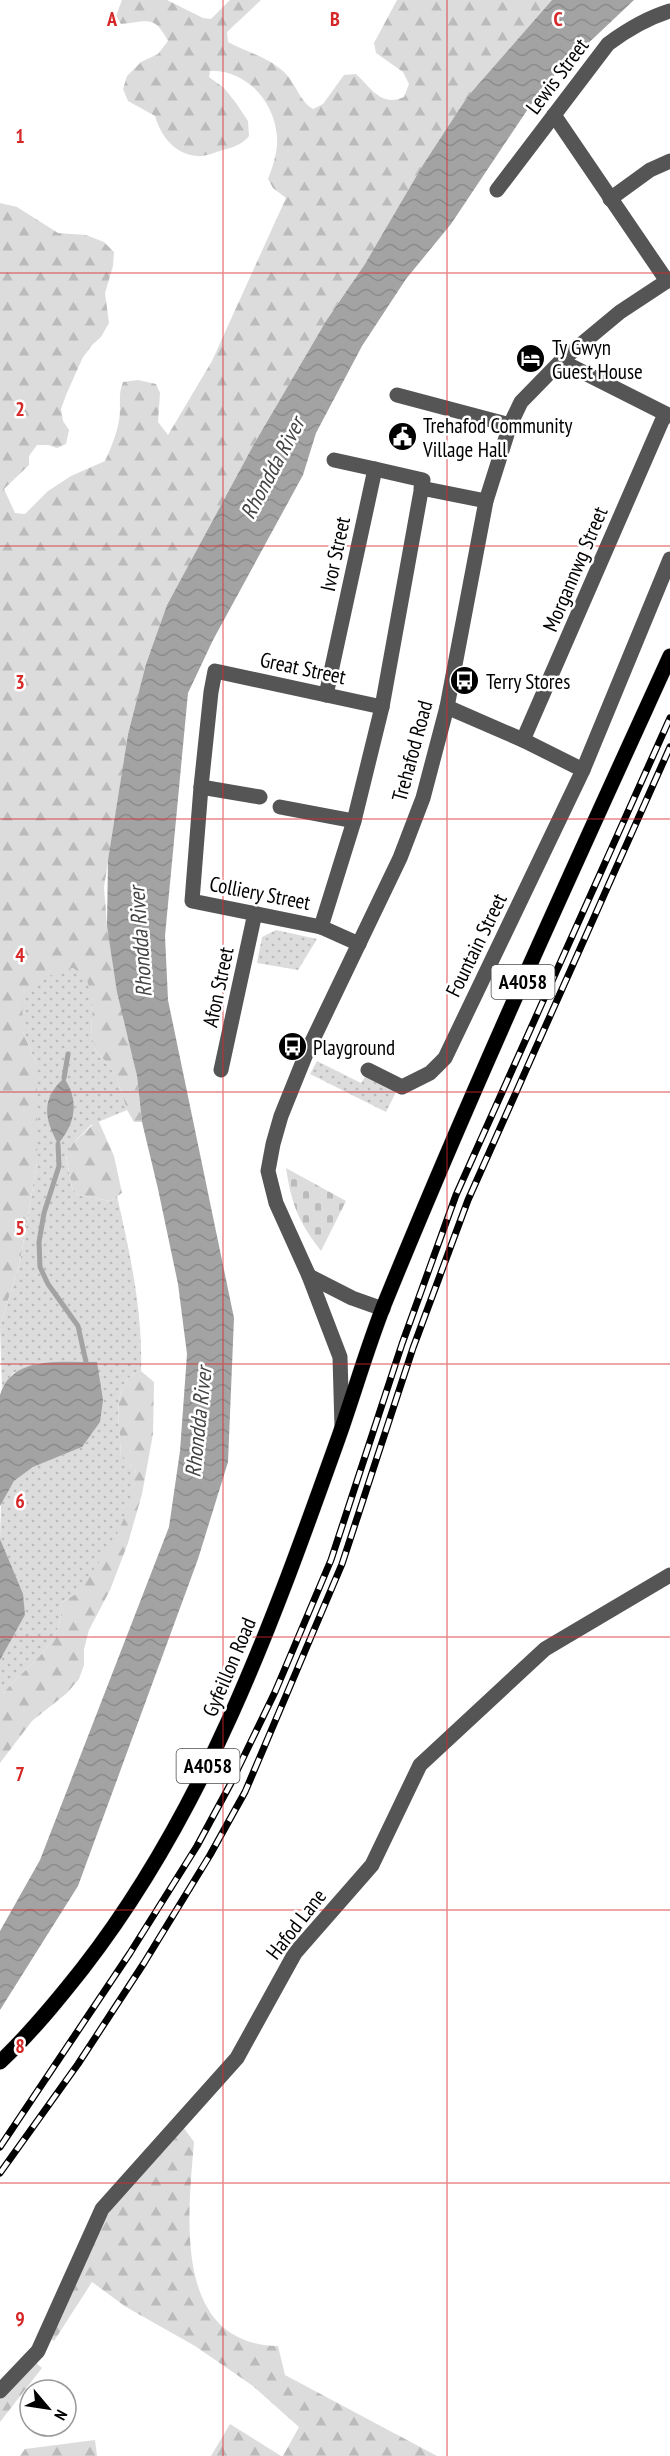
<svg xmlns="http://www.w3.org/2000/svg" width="670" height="2456" viewBox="0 0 670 2456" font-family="'PT Sans Narrow',sans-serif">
  <defs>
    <pattern id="forest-firs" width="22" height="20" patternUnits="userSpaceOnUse" patternTransform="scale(1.5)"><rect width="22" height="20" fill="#dcdcdc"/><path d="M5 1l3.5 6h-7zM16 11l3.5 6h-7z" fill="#bbb"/></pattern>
    <pattern id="cemetery-stones" width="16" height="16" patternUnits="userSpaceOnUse" patternTransform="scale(1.5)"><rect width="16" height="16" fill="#dcdcdc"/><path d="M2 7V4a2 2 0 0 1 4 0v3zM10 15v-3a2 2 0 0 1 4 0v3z" fill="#bbb"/></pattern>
    <pattern id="park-dots" width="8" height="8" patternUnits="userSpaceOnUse" patternTransform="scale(1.5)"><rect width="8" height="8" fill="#dcdcdc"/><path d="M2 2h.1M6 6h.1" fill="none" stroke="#bbb" stroke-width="1.8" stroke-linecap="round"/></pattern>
    <pattern id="water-waves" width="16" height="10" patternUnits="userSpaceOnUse" patternTransform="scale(1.5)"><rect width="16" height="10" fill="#a3a3a3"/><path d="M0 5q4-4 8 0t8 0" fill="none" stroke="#8b8b8b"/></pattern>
  </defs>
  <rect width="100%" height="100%" fill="#fff"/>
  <g fill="url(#forest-firs)">
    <path d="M122,0H167L203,18L211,19L230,0H261L227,32L228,42C247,52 267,57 283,71C296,82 298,100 313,109L323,104L344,75L356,74C372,89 381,107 404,97L409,84L403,72L376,53L374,43L397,0H552L468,96L365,264L326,321L254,444L167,605L146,664L128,734L104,887L107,926L137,1076L142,1122H134L127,1110L117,1079L108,1064L97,1053L91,1036L93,999L73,968L61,973L23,1032L37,1065V1163L20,1262L0,1326V203L17,207L58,233L86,235L104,242L114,252L113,266L105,293L109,323L101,337L92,345L83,357L66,395L61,409L63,421L69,430L66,444L57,448L48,445H37L29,456V465L4,489L15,513L25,514L48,491L71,476L105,461C112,446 120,426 120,410C120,398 119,392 123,382L138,380L156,384L160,393L158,422L168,435L212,361L286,198L273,188L268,179C273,166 278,151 277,137C275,102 246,69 210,71L209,77L224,88L236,103L248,121L249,136C241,146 232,147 220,151C213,153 204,157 197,156C174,154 161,136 155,116L128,101L123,89L127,76L141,62L158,54L168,41C154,14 147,22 121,24L116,16Z"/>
    <path d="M98,1120L114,1156L122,1193L110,1201L78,1195L72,1188L66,1155L73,1143Z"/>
    <path d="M141,1371L154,1382L153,1434L142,1494L128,1543L110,1590L89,1630L84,1649V1665L79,1679L67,1693L32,1721L0,1763V1697C24,1666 64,1647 61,1603L77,1593L94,1522L125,1516L136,1469L121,1457C121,1432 108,1380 141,1371Z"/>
    <path d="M183,2127L194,2142C188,2215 172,2344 278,2346L285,2375L437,2456H283L299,2427L253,2386L195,2346L126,2307L92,2282L54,2341L48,2337L97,2231L117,2200Z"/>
    <path d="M34,2361L42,2368L0,2422V2398Z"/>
    <path d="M230,2424L281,2456H211Z"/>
    <path d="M95,2440L97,2456H20L25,2449Z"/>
  </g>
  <path fill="url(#cemetery-stones)" d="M286,1168L346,1201L321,1251C298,1221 292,1206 286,1168Z"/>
  <g fill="url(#park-dots)">
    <path d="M276,930L317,939L298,970L257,963L262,937Z"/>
    <path d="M73,968L86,977L93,999L91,1036L97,1053L108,1064L117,1079L127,1110L91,1125L73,1143L66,1156L72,1188L78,1195L110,1201L117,1196C130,1253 143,1312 141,1371C108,1380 121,1431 121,1457L136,1469L128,1509L114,1541L77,1593L61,1603C64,1647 24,1666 0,1697V1660L25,1615L0,1539L1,1503L14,1481L33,1467L82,1447L97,1362L39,1363L13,1373L2,1388L0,1326L20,1262L37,1163V1065L23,1032L22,999L31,987L40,979Z"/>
    <path d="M317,1061L361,1083L365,1077L396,1092L386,1112L310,1074Z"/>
  </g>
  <g fill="url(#water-waves)">
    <path d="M552,0H634L544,85L451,224L406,279L362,346L316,433L303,475L213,640L188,693L165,936L168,1000L234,1318L228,1462L198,1559L78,1886L0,2010V1931L40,1860L169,1527L180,1451L187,1354L178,1284L158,1189L142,1122L137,1076L117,992L107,926L108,860L128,734L146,664L167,605L254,444L326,321L365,264L423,165L468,96Z"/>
    <path d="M64,1078C80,1101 75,1124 58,1144C44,1118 41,1099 64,1078Z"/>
    <path d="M97,1362L103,1400L100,1422L82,1447L33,1467L14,1481L0,1506V1395C12,1354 64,1363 97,1362Z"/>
    <path d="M0,1539L23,1594L25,1615L0,1660Z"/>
  </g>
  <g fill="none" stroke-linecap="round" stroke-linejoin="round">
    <g stroke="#a3a3a3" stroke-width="5">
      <path d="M64,1078L68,1054"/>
      <path d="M58,1144L59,1166L44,1213L39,1242L40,1267L48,1284L78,1326L86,1362"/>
    </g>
    <defs>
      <path id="major" d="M0,2062C31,2033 57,2001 83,1968C205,1811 272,1624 338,1439C354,1394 367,1348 384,1305C473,1086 572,871 670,656"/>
    </defs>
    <use href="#major" stroke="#dbdbdb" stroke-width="16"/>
    <g stroke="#555" stroke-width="15">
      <path d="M554,115L667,281"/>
      <path d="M497,190L608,44C627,30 647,18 670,11"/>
      <path d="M610,199L650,170L670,161"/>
      <path d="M561,361L670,416"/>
      <path d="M397,395L510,425"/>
      <path d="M334,460L375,469"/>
      <path d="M421,488L486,501"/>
      <path d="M447,707L523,740L583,770"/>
      <path d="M523,740L665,414"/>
      <path d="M201,787L260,797"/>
      <path d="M280,807L354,821"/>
      <path d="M321,927L354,821L382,707L423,480L375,469L326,695"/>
      <path d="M359,944L321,927L192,901L201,787L211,692L215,671L382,707"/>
      <path d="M221,1070L255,913"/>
      <path d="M368,1070L402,1087L430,1073L445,1058L583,770L670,559"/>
      <path d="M309,1276L352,1298L383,1309"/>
      <path d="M342,1427L340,1357L309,1276L276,1203L268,1171L273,1144L281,1116L306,1054L400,858L423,798L447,707L486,501L510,425L521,402L561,361L620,312L670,279"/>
      <path d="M0,2391L38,2351L102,2209L237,2058L295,1953L372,1865L420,1765L545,1649L670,1575"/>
    </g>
    <use href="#major" stroke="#000" stroke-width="15"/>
    <defs>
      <g id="rail">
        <path d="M0,2147L130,1953L197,1846L231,1783L275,1692L331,1560L402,1344L456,1195L670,718"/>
        <path d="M0,2173L78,2064L144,1963L210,1855L245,1792L342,1564L413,1348L468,1200L670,747"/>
      </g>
    </defs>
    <use href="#rail" stroke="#000" stroke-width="7"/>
    <use href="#rail" stroke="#fff" stroke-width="4.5" stroke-dasharray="14" stroke-linecap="butt"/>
  </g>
  <path fill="none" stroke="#d62828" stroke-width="1.5" stroke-opacity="0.55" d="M223,0V2456M447,0V2456M0,273H670M0,546H670M0,819H670M0,1092H670M0,1364H670M0,1637H670M0,1910H670M0,2183H670"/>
  <defs>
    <symbol id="hotel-disc" viewBox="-11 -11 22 22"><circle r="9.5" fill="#000" stroke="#fff"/><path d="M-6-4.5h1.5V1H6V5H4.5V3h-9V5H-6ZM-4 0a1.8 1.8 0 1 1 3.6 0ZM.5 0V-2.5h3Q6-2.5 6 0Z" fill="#fff"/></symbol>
    <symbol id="civic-disc" viewBox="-11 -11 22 22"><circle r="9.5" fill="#000" stroke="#fff"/><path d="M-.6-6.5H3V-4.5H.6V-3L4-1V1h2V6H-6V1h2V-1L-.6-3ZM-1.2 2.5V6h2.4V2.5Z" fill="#fff"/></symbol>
    <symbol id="bus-disc" viewBox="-11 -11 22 22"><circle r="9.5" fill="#000" stroke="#fff"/><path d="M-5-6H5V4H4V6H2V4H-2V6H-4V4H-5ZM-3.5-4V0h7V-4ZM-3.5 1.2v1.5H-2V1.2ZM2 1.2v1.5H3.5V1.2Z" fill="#fff"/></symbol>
  </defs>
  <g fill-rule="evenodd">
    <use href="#hotel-disc" x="514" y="342" width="33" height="33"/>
    <use href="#civic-disc" x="386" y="420" width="33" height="33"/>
    <use href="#bus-disc" x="448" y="664" width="33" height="33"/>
    <use href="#bus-disc" x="276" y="1030" width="33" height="33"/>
  </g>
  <g text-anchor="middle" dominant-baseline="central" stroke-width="5" stroke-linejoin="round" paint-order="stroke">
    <g fill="#fff" stroke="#4c4c4c" stroke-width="1.5">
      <rect x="491.5" y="965" width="63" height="34" rx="4.5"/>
      <rect x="176.5" y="1749" width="63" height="34" rx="4.5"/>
    </g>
    <g font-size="20" font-weight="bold" fill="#000">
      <text x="523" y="982">A4058</text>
      <text x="208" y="1766">A4058</text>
    </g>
    <g font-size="21" fill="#000" stroke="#fff">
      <text transform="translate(557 76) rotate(-53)">Lewis Street</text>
      <text transform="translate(335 554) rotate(-78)">Ivor Street</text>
      <text transform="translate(575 569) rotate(-67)">Morgannwg Street</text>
      <text transform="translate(303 668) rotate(12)">Great Street</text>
      <text transform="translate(412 751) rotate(-75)">Trehafod Road</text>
      <text transform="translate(260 893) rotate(11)">Colliery Street</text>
      <text transform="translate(476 945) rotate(-64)">Fountain Street</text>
      <text transform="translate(218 987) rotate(-78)">Afon Street</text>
      <text transform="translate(229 1667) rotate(-67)">Gyfeillon Road</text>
      <text transform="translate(296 1924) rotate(-52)">Hafod Lane</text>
    </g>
    <g font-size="21" fill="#000" stroke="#fff" text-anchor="start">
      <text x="552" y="347">Ty Gwyn<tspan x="552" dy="24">Guest House</tspan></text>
      <text x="423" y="425">Trehafod Community<tspan x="423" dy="24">Village Hall</tspan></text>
      <text x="486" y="681">Terry Stores</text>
      <text x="313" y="1047">Playground</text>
    </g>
    <g font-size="22" font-style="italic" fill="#444" stroke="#fff">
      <text transform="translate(272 468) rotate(-62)">Rhondda River</text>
      <text transform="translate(140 942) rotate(-94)">Rhondda River</text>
      <text transform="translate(198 1422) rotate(-84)">Rhondda River</text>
    </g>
  </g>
  <g font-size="20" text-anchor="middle" font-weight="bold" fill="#d62828" stroke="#fff" stroke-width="5" stroke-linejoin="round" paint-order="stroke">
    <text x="112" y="26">A</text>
    <text x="335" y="26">B</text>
    <text x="558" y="26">C</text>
    <text x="20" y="143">1</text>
    <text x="20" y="416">2</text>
    <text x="20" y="689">3</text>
    <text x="20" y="962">4</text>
    <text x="20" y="1235">5</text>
    <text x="20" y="1508">6</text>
    <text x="20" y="1781">7</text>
    <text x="20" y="2053">8</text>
    <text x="20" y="2326">9</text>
  </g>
  <g transform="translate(48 2408) rotate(119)"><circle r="28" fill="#ffffff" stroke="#999999" stroke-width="1.5"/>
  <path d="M0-4.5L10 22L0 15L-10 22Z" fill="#000000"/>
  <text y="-9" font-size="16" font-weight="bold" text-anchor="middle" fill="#000000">N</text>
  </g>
</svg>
